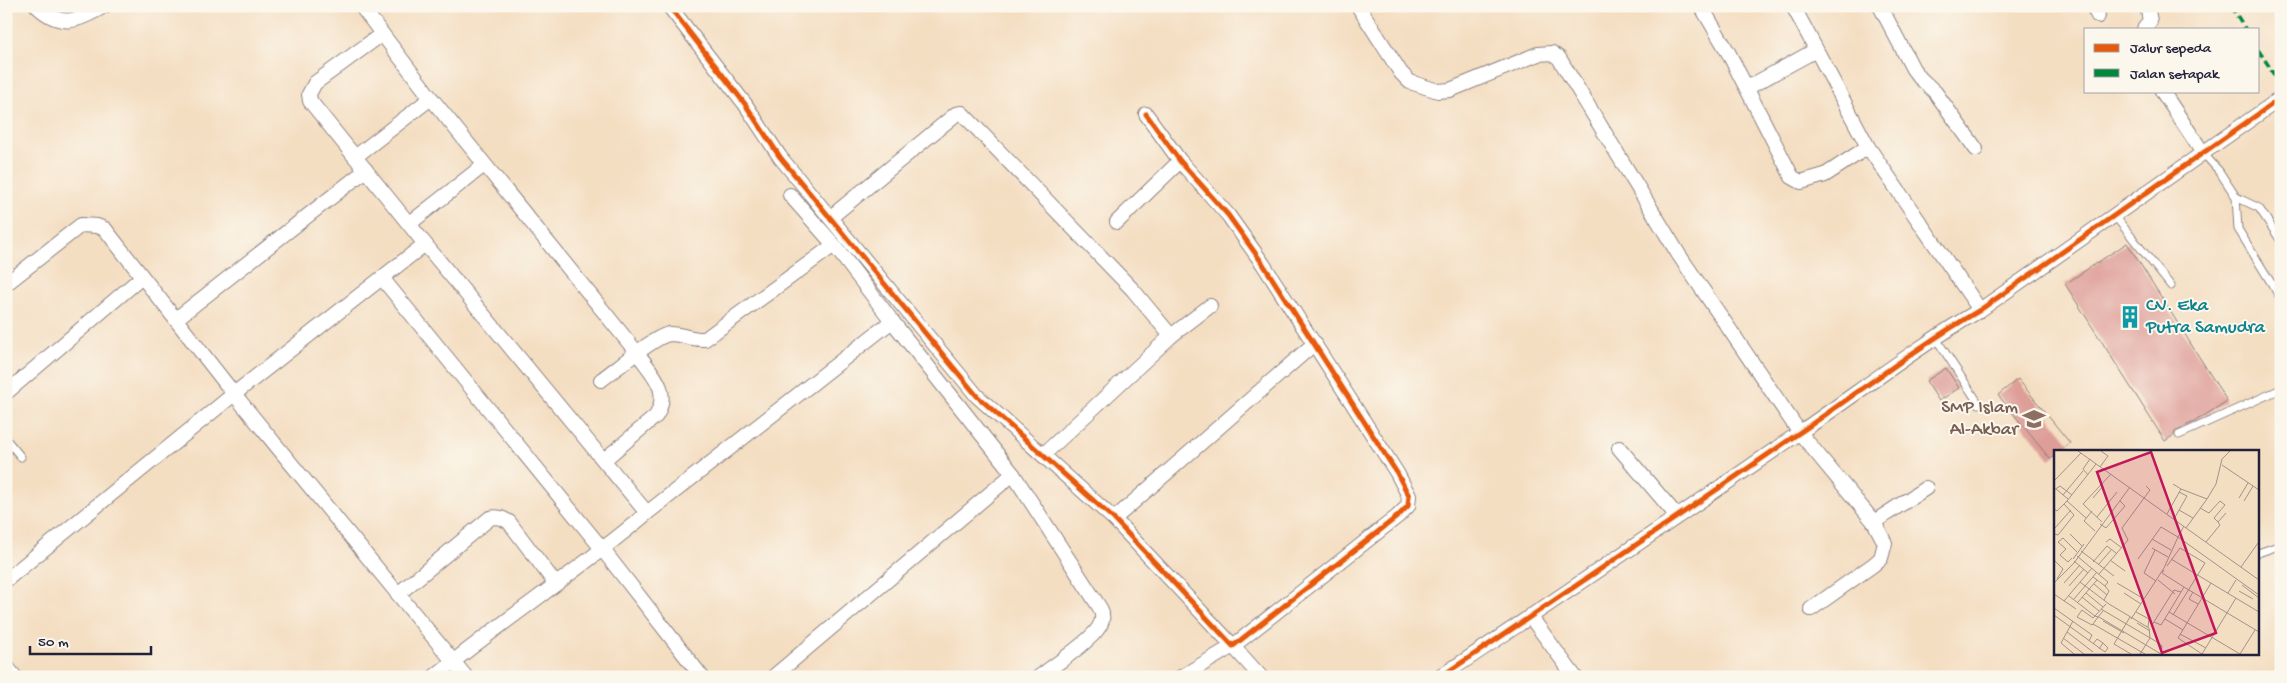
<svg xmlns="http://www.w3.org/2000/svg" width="2287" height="683" viewBox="0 0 2287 683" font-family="'Gochi Hand',sans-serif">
  <rect width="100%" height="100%" fill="#fbf7ec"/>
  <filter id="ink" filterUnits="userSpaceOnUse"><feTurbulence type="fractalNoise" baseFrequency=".02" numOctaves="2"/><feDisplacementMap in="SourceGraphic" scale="10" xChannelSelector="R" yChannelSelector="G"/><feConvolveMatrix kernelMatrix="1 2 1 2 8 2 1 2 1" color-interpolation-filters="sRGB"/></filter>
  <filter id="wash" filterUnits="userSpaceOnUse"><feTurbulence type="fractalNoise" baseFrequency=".0096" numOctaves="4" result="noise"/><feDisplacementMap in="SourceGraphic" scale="20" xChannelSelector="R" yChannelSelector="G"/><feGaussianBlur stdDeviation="1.12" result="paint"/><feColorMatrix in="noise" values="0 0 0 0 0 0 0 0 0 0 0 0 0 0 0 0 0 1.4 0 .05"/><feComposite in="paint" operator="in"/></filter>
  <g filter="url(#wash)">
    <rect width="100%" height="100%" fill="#f4dec2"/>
    <g id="blocks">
      <g fill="#de9d97">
        <path d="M2127,243L2227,401L2194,422L2176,430L2174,435L2165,441L2065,284Z"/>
        <path d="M1946,368L1959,388L1939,401L1926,381Z"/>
        <path d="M2018,379L2070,443L2059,452H2056V455L2050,459L1998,395Z"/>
      </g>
    </g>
  </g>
  <g filter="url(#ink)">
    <use href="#blocks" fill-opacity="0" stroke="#8b807e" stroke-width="1"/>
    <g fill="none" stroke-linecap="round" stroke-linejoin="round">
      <defs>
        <g id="lane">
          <path d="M2203,153L2219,171L2236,197L2238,229L2281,299"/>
          <path d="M2236,197L2259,208L2281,241"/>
          <path d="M2114,215L2171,286"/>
          <path d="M1935,337L1979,404"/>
          <path d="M2179,435L2281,389"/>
          <path d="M6,439L21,457"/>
          <path d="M2258,553L2281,545"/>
        </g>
        <g id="street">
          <path d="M37,6C61,29 79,21 104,6"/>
          <path d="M361,6L431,98L638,354C653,375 671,390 656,416L604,460"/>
          <path d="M669,6L745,104L780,157L977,396L1114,519L1233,646L1398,516L1408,506L1409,496L1397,473L1263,264L1228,215L1180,161L1146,114"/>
          <path d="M1358,6L1401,73L1410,82L1438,91L1450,90L1538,54L1552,53L1559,58L1679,255L1800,433L1874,522L1926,488"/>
          <path d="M1701,6L1728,52L1792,177L1801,182L1825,175L1868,147"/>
          <path d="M1793,6L1868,147L1980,310"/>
          <path d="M1880,6L1913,69L1920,78L1935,92L1976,149"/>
          <path d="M2093,6L2098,16"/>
          <path d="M2144,29L2150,21L2147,6"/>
          <path d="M1747,88L1816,50"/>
          <path d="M2162,91L2203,153"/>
          <path d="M355,157L431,98"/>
          <path d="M790,195L834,245L892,321"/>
          <path d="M831,217L956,114L962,113L1133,290L1171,336"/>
          <path d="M1117,222L1180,161"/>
          <path d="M409,224L484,165"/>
          <path d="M425,244L647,513L892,321L1013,474L1100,608C1103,614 1103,621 1099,627C1090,642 1054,665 1039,677"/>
          <path d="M382,278L603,550L702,677"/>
          <path d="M6,284L81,225L97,226L105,229L234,394L466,677"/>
          <path d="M176,319L366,170"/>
          <path d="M601,380C615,370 656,335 670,334C682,334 692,340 705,339L834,245"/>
          <path d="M6,393L142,277"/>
          <path d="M1619,448L1677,516"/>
          <path d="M1043,455L1171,336L1210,306"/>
          <path d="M1114,519L1315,343"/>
          <path d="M6,580L234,394L425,244L310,101L309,94L315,83L382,34"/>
          <path d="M398,594L490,518C498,516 502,518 509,522L555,583"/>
          <path d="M1811,609L1873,565L1881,558L1885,543L1874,522"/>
          <path d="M1530,616L1575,677"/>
          <path d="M6,666L15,677"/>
          <path d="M434,677C503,620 579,571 647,513"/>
          <path d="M773,677L1013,474"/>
          <path d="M1181,677L1233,646L1261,677"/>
          <path d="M1440,677C1561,597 1680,515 1799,433C1859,392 1917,347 1980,310L2281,98"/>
        </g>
      </defs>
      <use href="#lane" stroke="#8b807e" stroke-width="9"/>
      <use href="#street" stroke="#8b807e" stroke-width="16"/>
      <use href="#lane" stroke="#fff" stroke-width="7"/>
      <use href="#street" stroke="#fff" stroke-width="14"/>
      <g stroke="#00873e" stroke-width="4" stroke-dasharray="8 4" stroke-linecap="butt">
        <path d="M2231,6L2245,29"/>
        <path d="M2258,50L2281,85"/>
      </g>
      <defs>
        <g id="cycleway">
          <path d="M669,6L745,104L780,157L977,396L1114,519L1233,646L1398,516L1408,506L1409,496L1397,473L1263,264L1228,215L1180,161L1146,114"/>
          <path d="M1440,677C1561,597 1680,515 1799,433C1859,392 1917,347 1980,310L2281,98"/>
        </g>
      </defs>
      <use href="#cycleway" stroke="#fbf7ec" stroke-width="8"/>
      <use href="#cycleway" stroke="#e8590c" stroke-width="5"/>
    </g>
  </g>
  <defs>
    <symbol id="building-bare" viewBox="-9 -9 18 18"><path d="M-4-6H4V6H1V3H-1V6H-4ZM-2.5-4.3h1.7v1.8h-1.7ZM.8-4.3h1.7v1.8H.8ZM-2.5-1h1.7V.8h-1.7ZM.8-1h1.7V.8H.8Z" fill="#0f9aa8" stroke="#fbf7ec" stroke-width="2.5" paint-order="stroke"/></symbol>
    <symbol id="school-bare" viewBox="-9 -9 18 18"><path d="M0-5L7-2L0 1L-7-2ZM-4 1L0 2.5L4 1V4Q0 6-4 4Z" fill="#8d6e63" stroke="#fbf7ec" stroke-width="2.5" paint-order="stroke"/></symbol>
  </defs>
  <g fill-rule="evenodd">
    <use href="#building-bare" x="2114" y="301" width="32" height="32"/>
    <use href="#school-bare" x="2018" y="403" width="32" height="32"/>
  </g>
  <g text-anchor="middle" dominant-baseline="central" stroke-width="4" stroke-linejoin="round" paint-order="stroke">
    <g font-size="19" fill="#0d838f" stroke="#fbf7ec" text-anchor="start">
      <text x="2146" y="306">CV. Eka<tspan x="2146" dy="22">Putra Samudra</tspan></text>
    </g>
    <g font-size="19" fill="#785e54" stroke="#fbf7ec" text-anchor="end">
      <text x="2018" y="408">SMP Islam<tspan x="2018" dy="22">Al-Akbar</tspan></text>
    </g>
  </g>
  <g transform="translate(2054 450)">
    <rect width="205" height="205" fill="#f4dec2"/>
    <path fill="none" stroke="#a0938c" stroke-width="1" d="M24,1L205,130M168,15L205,40M46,17L54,6L47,1M34,25L29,19L36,9M0,31L27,3M2,39L14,49M127,39L153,49L132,78M0,40L6,36L18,45M9,45L29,21M39,48L49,36M185,48L194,33M153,49L162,34L168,9L176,1M13,51L32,68M190,51L199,36M146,58L155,63L166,51L171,55L160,68L164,72M0,59L3,61L13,51L42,14M125,60L139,68M38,61L30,71L41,81M113,64L127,39L119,34M43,67L63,42M120,69L133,46L125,42M48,72L29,54L57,24M46,74L52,78L71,56L66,51M130,76L124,87L205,145M0,79L17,60M0,84L4,85L20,65L10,54M16,84L28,96M98,89L117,100M52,92L56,89L68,98M152,92L166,75L164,72L172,63M98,98L114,107M101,100L90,123L102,131M27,101L60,126M23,106L54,132L51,136L39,127M18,108L14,112L6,105L12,99L4,92L9,88L23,102M19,109L30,94M117,109L205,162M0,110L9,119L3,129M56,110L71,121M20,111L34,123M39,112L53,96L62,103M44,115L58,99M113,116L126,98L151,113M187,117L204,93M110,120L108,123L130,137L115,162M45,124L74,90L68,78L96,40L92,36M104,130L121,144M26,132L55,154L95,178L96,188L86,204M0,133L20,113L76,37M10,133L26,115M63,133L90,149M40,134L53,145M188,135L205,148M15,136L30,119M130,137L205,182M185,141L199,149M139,142L135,149L144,154M32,143L49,157M70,143L87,154M174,143L182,130M0,144L22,159M15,146L41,166L52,154M28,147L45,161M20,149L43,122M50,150L55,141L51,136M10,151L38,118M24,152L43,130M0,158L38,185L35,191M47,159L103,192L108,196L107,202M49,161L44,167L39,174L38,175L23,167L28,160L39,168L41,166L44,167H45L107,204M82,162L95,169L94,177M0,165L51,202L54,198L49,193M119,165L151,113M76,167L60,194L77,204M77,169L110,118L124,87L107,77L84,109M111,169L129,180M19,171L7,193L20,204M49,171L70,183M100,172L107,175L115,162L186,204L201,180M83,173L96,181M39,174L91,204M98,175L120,140L127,142M13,182L39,202M126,184L152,198M9,188L30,204M39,194L43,189L49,193L45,199M148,204L124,188L157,133M148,204L182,148"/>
    <path fill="#c2185b" fill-opacity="0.15" stroke="#c2185b" stroke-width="2.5" d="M97,2L162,183L108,203L43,22Z"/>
    <rect width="205" height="205" fill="none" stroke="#22223b" stroke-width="2.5"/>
  </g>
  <rect width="2287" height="683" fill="none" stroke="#fbf7ec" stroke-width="25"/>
  <rect x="2084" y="28" width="175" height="65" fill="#fbf7ec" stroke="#a4a2a5"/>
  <rect x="2094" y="44" width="25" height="8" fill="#e8590c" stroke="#a4a2a5"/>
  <text x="2130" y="52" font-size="15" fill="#22223b">Jalur sepeda</text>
  <rect x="2094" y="69" width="25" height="8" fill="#00873e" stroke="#a4a2a5"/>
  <text x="2130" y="78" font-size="15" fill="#22223b">Jalan setapak</text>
  <path d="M30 646v8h121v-8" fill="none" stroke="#22223b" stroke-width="2.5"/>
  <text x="38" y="646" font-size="15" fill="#22223b" stroke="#fbf7ec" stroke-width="4" paint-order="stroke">50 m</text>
</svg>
